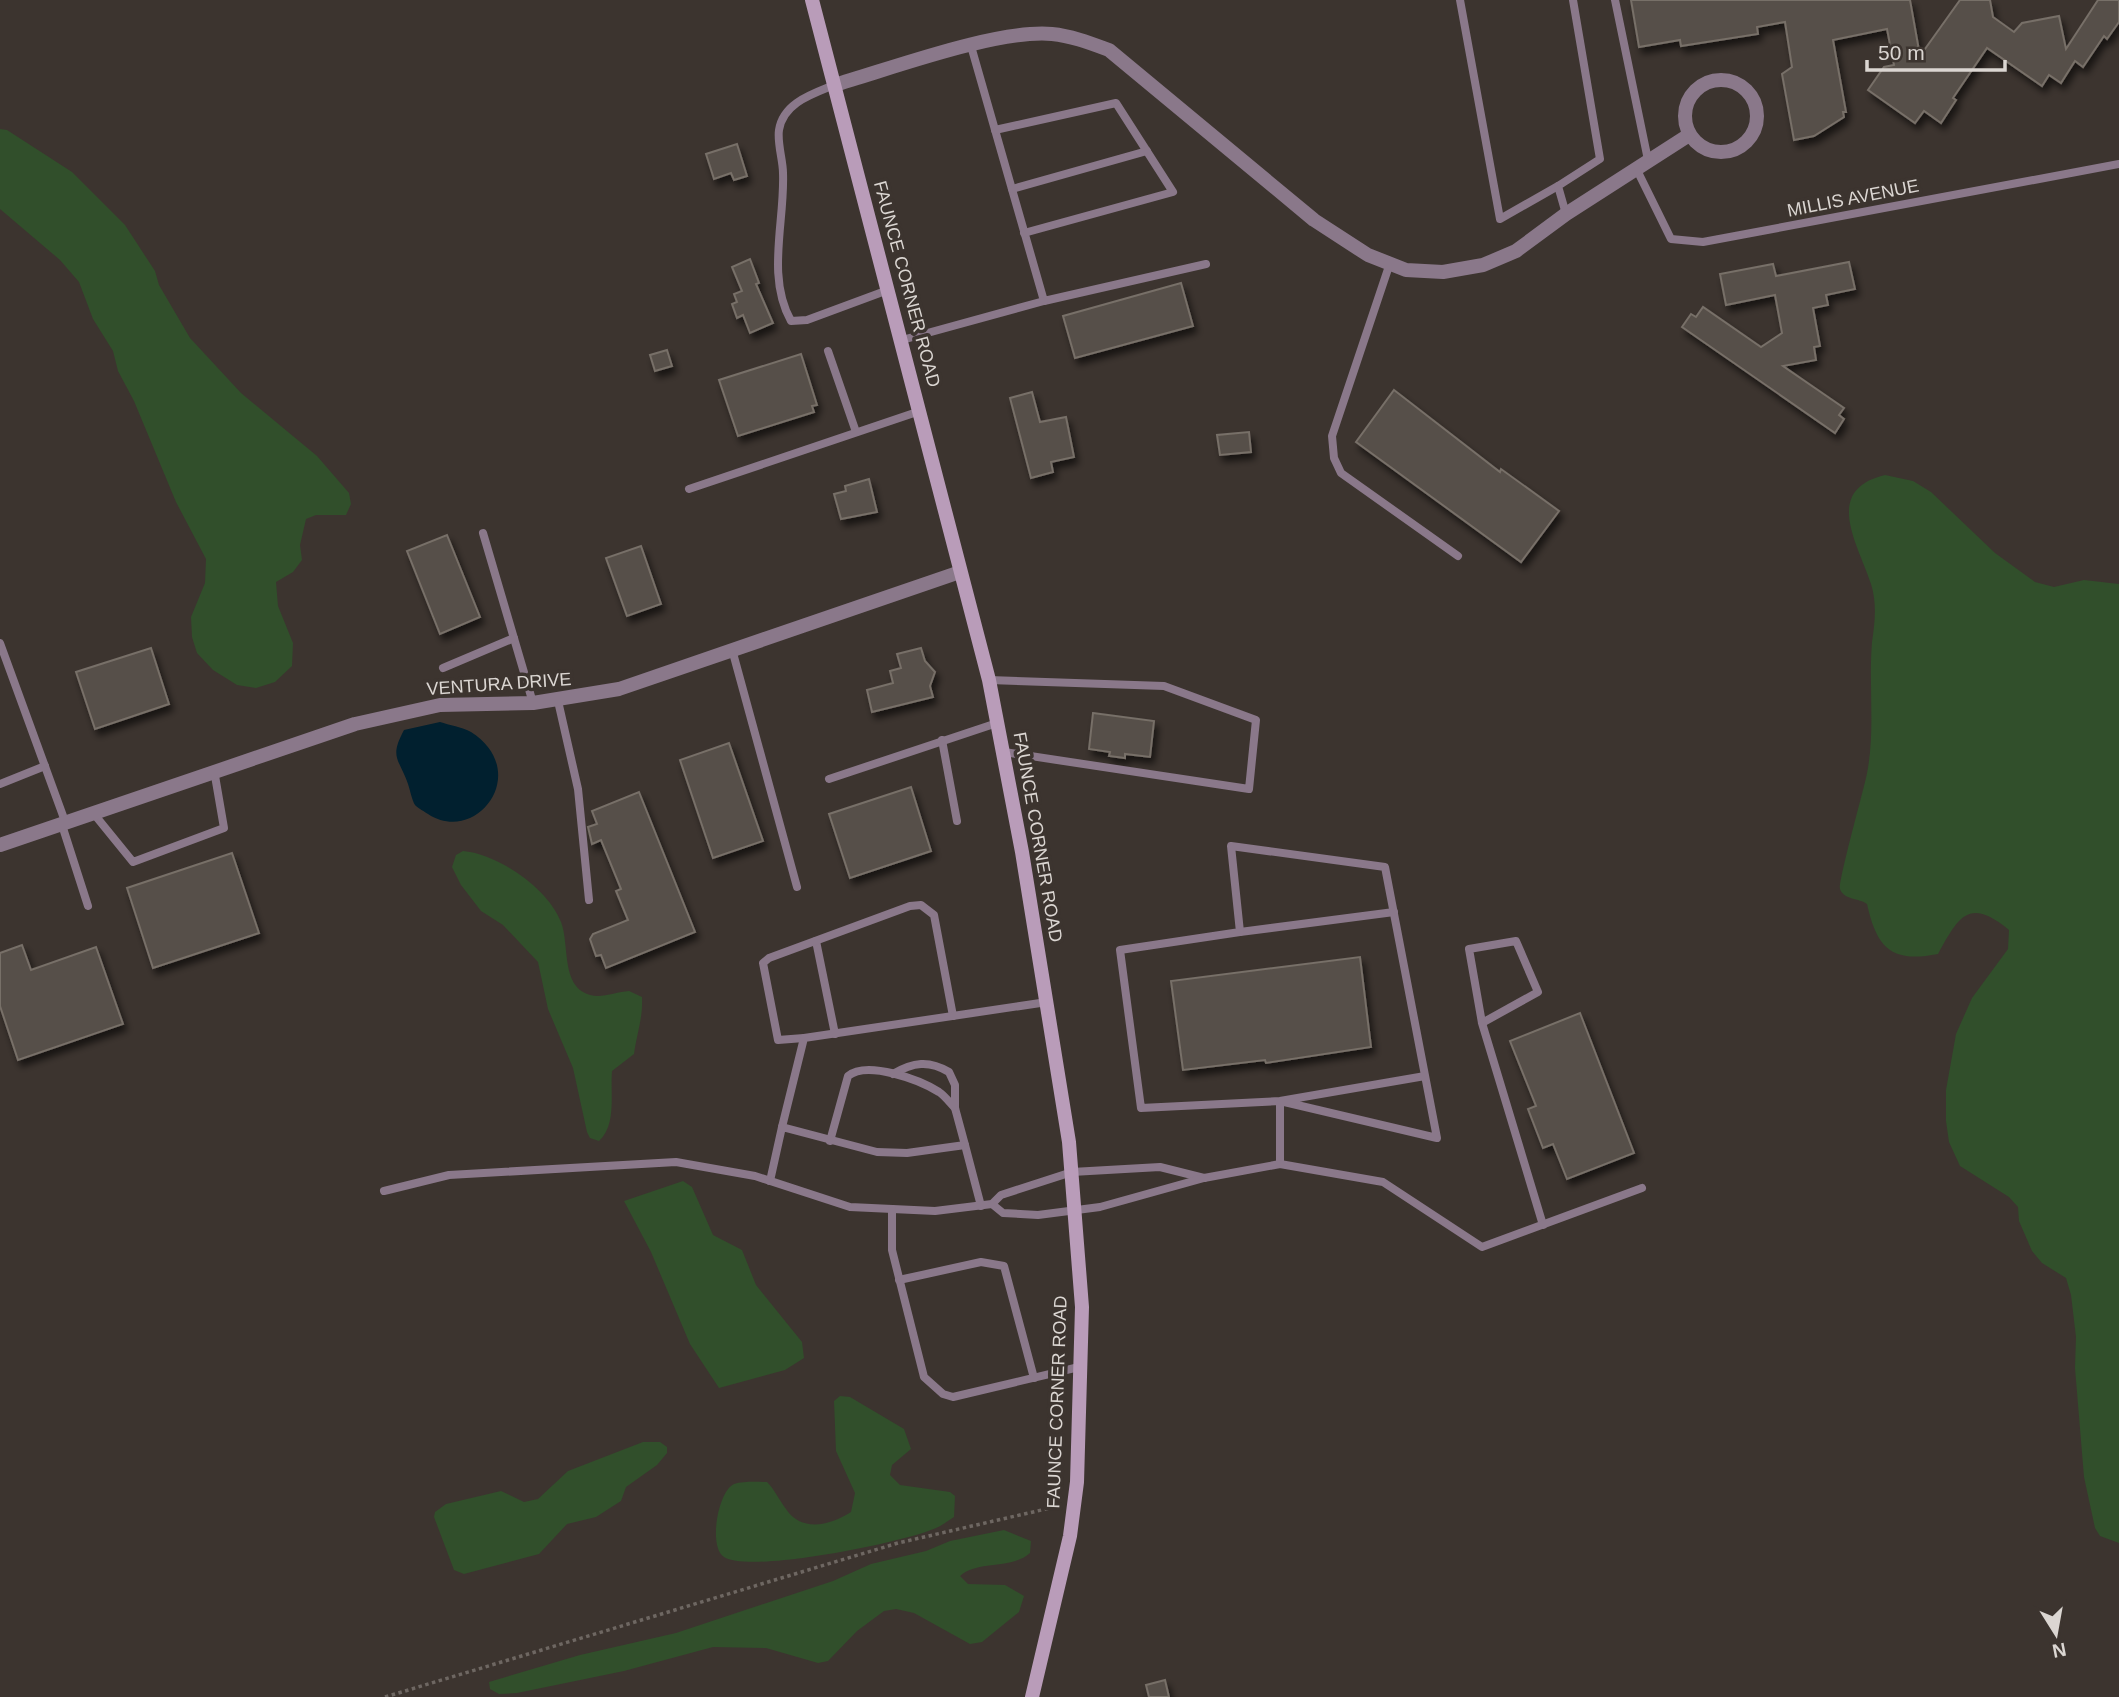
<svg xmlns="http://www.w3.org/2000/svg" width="2119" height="1697" viewBox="0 0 2119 1697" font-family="Arial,sans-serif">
  <defs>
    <filter id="shadow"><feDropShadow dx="3.5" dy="6" stdDeviation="3.5" flood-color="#0009"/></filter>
  </defs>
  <rect width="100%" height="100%" fill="#3c342f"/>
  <g fill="#314f2b">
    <path d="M0,129L7,130L72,172L125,225L155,271L159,285L190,338L241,393L317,456L349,493L351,504L346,515H316L306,519L300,545L302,560L293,572L276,582L278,606L293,643L292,666L275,682L256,688L237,685L213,670L197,653L192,637L191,617L205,583L206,559L176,502L134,401L118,371L113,351L93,319L79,282L60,260L0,209Z"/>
    <path d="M1885,475L1913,481L1931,492L1995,553L2035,582L2054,587L2084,580L2119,584V1543L2100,1536L2095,1528L2084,1477L2075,1368L2076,1337L2071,1295L2066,1278L2042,1263L2032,1251L2019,1221L2018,1207L2009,1197L1960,1166L1949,1142L1946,1121V1090L1956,1034L1972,998L2008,949L2009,930C1969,897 1959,916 1938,954C1892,963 1877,949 1867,904C1859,898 1844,900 1840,889C1838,883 1861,799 1864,786C1877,739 1868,690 1872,642C1875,622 1877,603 1871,584C1858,544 1822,490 1885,475Z"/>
    <path d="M463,851C498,854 548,888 561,922C569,942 562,980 583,992C597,1001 614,992 629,991L642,997C643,1018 637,1033 634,1054L612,1071C610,1093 617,1125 599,1141L590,1138L587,1132L573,1068L548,1009L538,962L503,925L481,911L461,885L452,867L456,855Z"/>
    <path d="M683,1181L692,1187L713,1235L742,1250L756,1285L802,1342L804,1358L785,1370L719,1388L690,1344L651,1252L624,1201Z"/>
    <path d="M840,1396L850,1397L904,1429L911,1449L892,1465L890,1475L900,1485L950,1492L955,1496L954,1517C949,1520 943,1525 936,1528C905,1542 751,1574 724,1557C708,1547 718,1491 734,1484C743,1481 758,1482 767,1482C775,1490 779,1500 786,1509C802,1533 831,1525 851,1512L855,1493L836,1451L834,1401Z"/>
    <path d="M643,1442H660L667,1447V1453L657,1465L626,1487L621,1501L596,1517L567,1524L539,1554L464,1574L454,1570L434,1517L435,1512L446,1504L501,1491L524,1502L538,1499L568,1471Z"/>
    <path d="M1004,1530L1031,1541L1030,1553C1011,1570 978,1560 960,1576L968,1584L1005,1585L1024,1596L1019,1612L982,1642L970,1644L914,1613L896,1609L884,1611L857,1631L828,1661L818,1663L766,1648L713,1647L624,1671L517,1693L499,1694L490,1689L489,1682L580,1655L676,1633L833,1581L871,1564L926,1551L950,1541Z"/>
  </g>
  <path fill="#01202f" d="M440,722C449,725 462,727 471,732C533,772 476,846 428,814C425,812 418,808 415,805C412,800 410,790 408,784C399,758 389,758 404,730Z"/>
  <g fill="#574f48" stroke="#776f68" stroke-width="2" filter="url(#shadow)">
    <path d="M1631,0H1910L1920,56L1960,0H1990L1993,17L2014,32L2022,23L2059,16L2066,49L2098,0H2119V22L2107,39L2104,36L2083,67L2075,61L2061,83L2049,75L2042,86L1987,48L1953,98L1956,100L1941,123L1924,111L1915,123L1868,90L1884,67L1894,65L1887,29L1833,40L1846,112H1843L1844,117L1814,136L1794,140L1782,74L1792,67L1785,22L1757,27L1758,34L1681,46L1680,40L1639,47Z"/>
    <path d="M737,144L747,176L734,180L731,173L714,179L706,154Z"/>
    <path d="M750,259L759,283L756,284L773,323L750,333L743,315L737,318L732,304L737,302L734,294L742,291L732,267Z"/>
    <path d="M1849,262L1855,289L1826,295L1828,305L1813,308L1820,346L1814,347L1816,360L1783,366L1844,408L1839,415L1844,419L1835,433L1682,327L1691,314L1696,317L1703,307L1761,347L1782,333L1775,295L1726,305L1720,274L1773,264L1776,276Z"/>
    <path d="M1181,283L1193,326L1075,358L1063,316Z"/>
    <path d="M667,350L672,366L655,371L650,355Z"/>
    <path d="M801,354L817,405L812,406L814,412L738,436L719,380Z"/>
    <path d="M1394,390L1500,472L1501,469L1559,511L1521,562L1356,442Z"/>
    <path d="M1032,392L1040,422L1066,417L1074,457L1051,462L1053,472L1031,478L1010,398Z"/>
    <path d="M1249,432L1251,452L1220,455L1217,435Z"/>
    <path d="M869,479L877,512L841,519L834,494L846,491L845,486Z"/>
    <path d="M447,535L480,617L440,634L407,551Z"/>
    <path d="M641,546L661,604L627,616L606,558Z"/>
    <path d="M151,648L169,704L95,729L76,672Z"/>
    <path d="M921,648L925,661L935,672L930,686L933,697L872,712L867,690L893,683L890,671L901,668L897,654Z"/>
    <path d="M1093,713L1154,721L1150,757L1125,754V758L1109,756L1110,752L1089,749Z"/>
    <path d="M729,743L763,841L713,858L680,760Z"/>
    <path d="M911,787L931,851L850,878L829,814Z"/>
    <path d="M639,792L695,932L606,968L601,955L596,956L590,939L593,934L628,920L616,891L621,889L601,840L592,844L588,827L597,824L592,811Z"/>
    <path d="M232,853L259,933L153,968L127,888Z"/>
    <path d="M22,945L31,970L96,947L123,1024L18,1060L0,1006V953Z"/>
    <path d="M1360,957L1371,1047L1266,1063L1265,1060L1183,1070L1171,981Z"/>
    <path d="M1580,1013L1634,1153L1567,1179L1553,1144L1543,1148L1528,1109L1536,1106L1510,1041Z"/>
    <path d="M1165,1680L1169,1697H1149L1146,1685Z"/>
  </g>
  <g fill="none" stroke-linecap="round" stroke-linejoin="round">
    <path stroke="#6e6762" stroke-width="3.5" stroke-dasharray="3.5 3.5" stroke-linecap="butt" d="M385,1697L898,1543L1059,1506"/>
    <g stroke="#8a788a" stroke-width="8">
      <path d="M1460,0L1500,219L1558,186"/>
      <path d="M1615,0L1648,160"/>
      <path d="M971,46L1044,301L1206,264"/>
      <path d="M834,85C812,94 783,103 779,130C777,143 783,160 783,173C785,222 766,276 791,321L807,320L888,290"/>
      <path d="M995,130L1116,103L1173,192L1024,233"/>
      <path d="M1636,168L1671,239L1703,242L2119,164"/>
      <path d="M1012,189L1147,151"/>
      <path d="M1566,214L1558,186L1600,159L1573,0"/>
      <path d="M1390,263L1332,436L1334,458L1341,473L1458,556"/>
      <path d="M902,340L1044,301"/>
      <path d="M828,351L856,432"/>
      <path d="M689,489L920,411"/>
      <path d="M483,533L533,703"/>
      <path d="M0,643L66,824"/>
      <path d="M733,653L797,887"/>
      <path d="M443,668L514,638"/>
      <path d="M989,680L1164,686L1256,720L1249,789L1004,752"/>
      <path d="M558,701L578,789L589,900"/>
      <path d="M942,740L957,821"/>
      <path d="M829,779L997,723"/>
      <path d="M0,784L45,766"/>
      <path d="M94,814L133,862L224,828L214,770"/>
      <path d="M62,825L88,906"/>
      <path d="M1240,932L1394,912"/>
      <path d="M816,941L835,1034"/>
      <path d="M1482,1023L1538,992L1516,941L1469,949L1482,1023L1543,1225"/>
      <path d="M804,1038L778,1040L763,963L769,958L910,906L921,905L934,915L953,1016"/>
      <path d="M893,1074C913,1062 929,1060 949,1072L955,1085V1108L965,1145"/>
      <path d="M782,1127L804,1038L1047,1002"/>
      <path d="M830,1141L848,1076C867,1060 920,1080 939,1092C945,1096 950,1103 955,1108"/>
      <path d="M1280,1164V1101L1437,1138L1385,867L1231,846L1240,932L1120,950L1141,1108L1280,1101L1425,1076"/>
      <path d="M770,1181L782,1127L877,1152L907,1153L965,1145L981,1206"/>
      <path d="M384,1191L449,1175L676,1162L755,1176L850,1207L935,1211L992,1204L1001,1195L1072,1172L1160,1167L1204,1178"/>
      <path d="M992,1204L1003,1213L1038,1215L1100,1207L1204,1178L1280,1164L1383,1182L1482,1247L1642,1188"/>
      <path d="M892,1209V1250L924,1377L943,1394L953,1397L1079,1367"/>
      <path d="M899,1280L981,1262L1004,1266L1034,1378"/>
    </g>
    <g stroke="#8a788a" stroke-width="14">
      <circle cx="1721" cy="116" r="36"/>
      <path d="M834,85C890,69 997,29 1052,34C1072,36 1090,43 1109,50L1314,220L1368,255L1406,270L1443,272L1483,265L1516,251L1566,214L1689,135"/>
      <path d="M0,845L355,724L440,705L533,703L619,689L960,572"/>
    </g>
    <path stroke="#b99cb9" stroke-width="14" d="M812,0L989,680L1022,852L1069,1142L1082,1307L1077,1482L1070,1536L1032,1697"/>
  </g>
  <g text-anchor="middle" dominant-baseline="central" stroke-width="7" stroke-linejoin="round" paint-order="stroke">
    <g font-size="18" fill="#dbd6d2" stroke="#3c342f">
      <text transform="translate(1853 198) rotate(-11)">MILLIS AVENUE</text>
      <text transform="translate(907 284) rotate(75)">FAUNCE CORNER ROAD</text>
      <text transform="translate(499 684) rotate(-4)">VENTURA DRIVE</text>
      <text transform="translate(1038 837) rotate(80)">FAUNCE CORNER ROAD</text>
      <text transform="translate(1057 1402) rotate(-88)">FAUNCE CORNER ROAD</text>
    </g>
  </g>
  <g transform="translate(2056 1634) rotate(169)" stroke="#3c342f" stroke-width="5" paint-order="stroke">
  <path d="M0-5L12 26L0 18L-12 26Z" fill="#dbd6d2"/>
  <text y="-10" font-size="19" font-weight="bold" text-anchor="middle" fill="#dbd6d2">N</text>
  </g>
  <path d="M1867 60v10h138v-10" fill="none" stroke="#dbd6d2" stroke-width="3.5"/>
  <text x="1878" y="60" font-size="21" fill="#dbd6d2" stroke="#3c342f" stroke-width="5" paint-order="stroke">50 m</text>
</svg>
